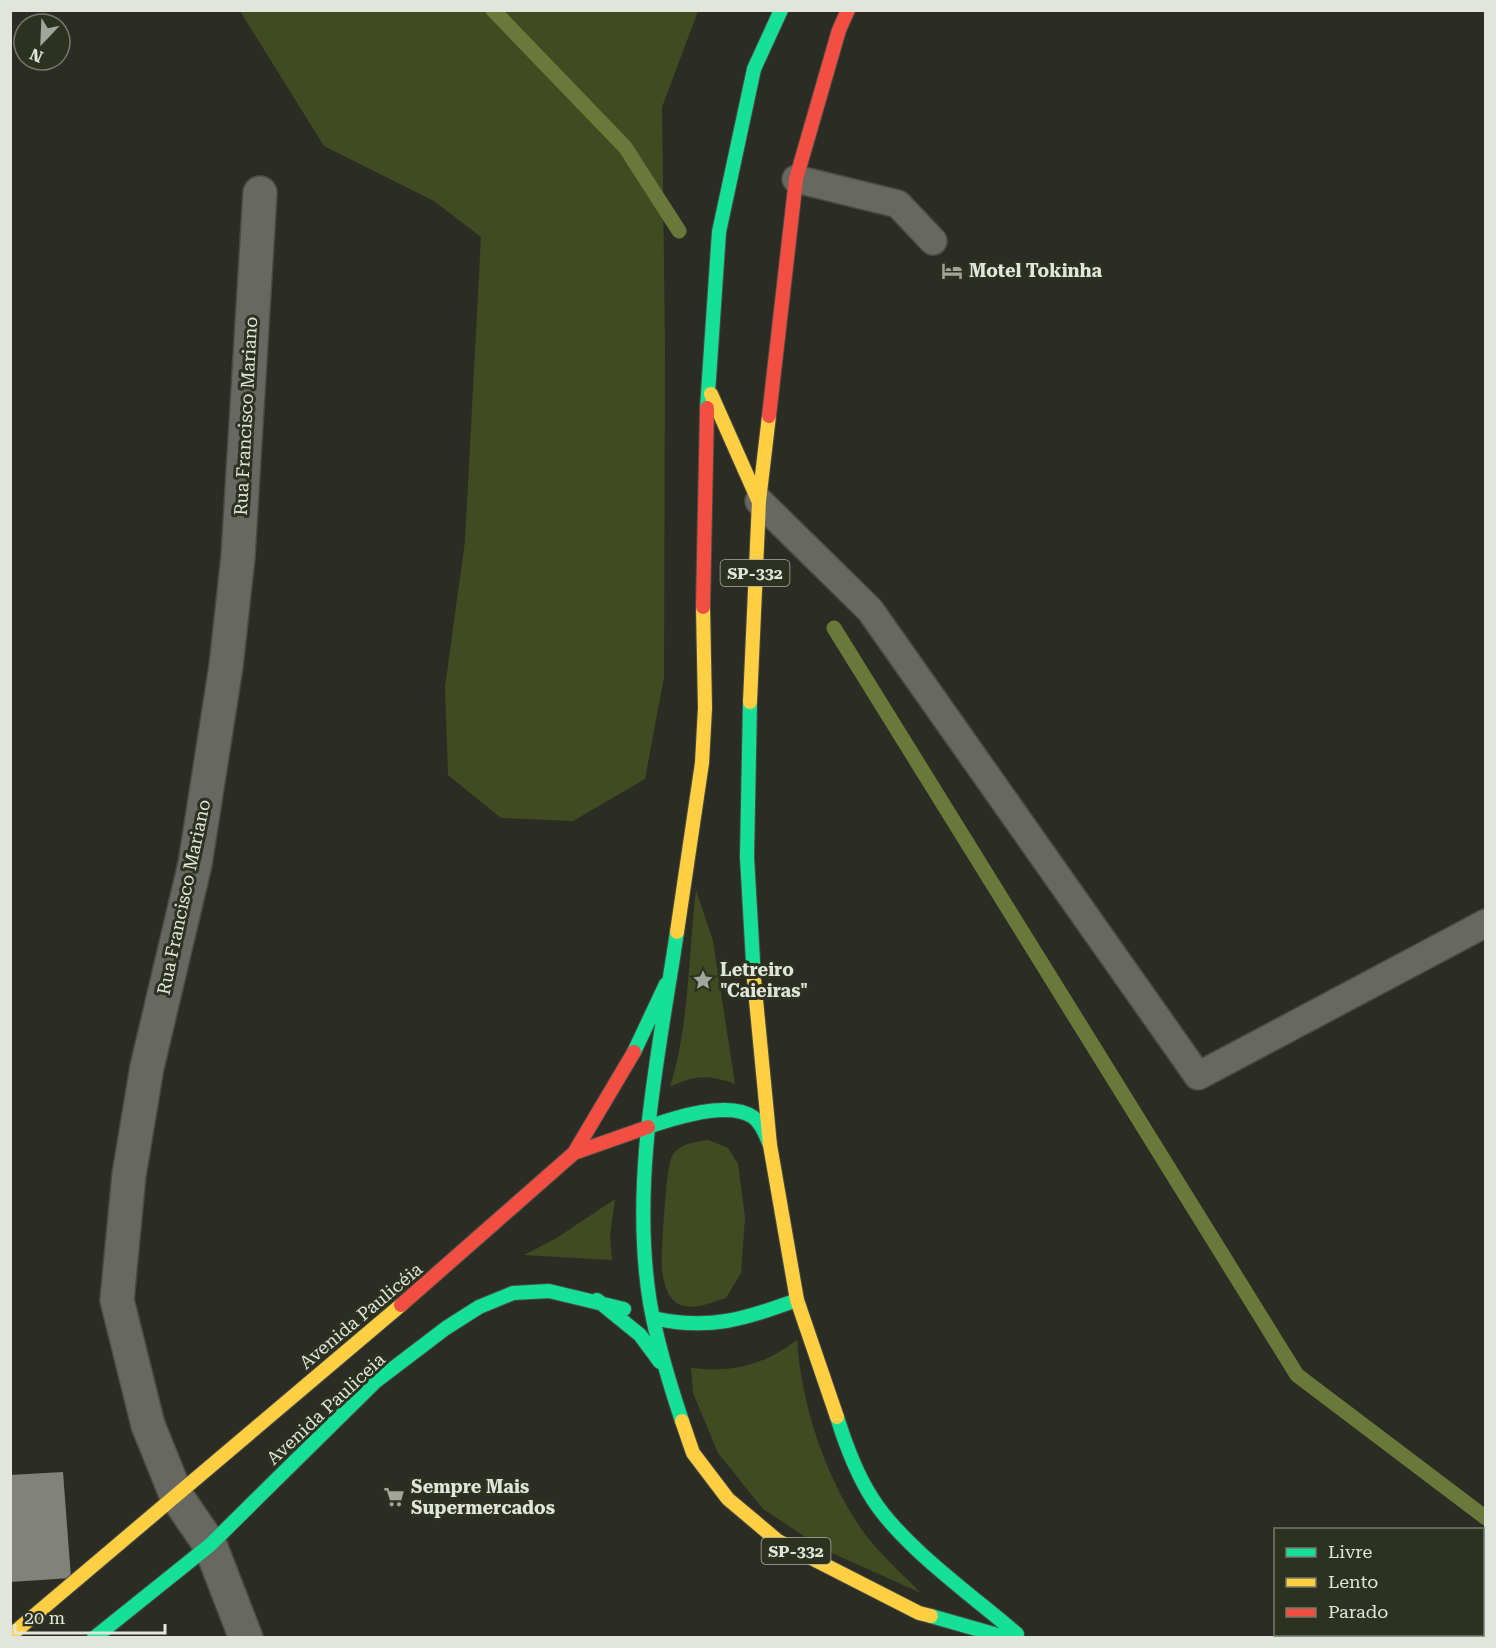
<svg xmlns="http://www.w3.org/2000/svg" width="1496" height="1648" font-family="'Roboto Serif',serif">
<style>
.green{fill:#414b22}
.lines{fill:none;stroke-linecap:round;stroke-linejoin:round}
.stream{stroke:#6a7939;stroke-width:15}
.building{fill:#81837b}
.lane-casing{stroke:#484b43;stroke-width:30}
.street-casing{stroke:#484b43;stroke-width:36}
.fast-casing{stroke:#484b43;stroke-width:16}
.slow-casing{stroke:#484b43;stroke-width:16}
.jam-casing{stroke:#484b43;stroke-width:16}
.lane{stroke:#666861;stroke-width:27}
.street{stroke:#666861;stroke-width:33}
.fast{stroke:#16e098;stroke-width:14}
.slow{stroke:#ffcf43;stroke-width:14}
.jam{stroke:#f24e42;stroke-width:14}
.labels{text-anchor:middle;stroke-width:6;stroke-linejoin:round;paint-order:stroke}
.shield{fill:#2c3120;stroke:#abafa3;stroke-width:1.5}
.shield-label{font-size:16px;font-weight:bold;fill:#e2e5db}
.poi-label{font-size:18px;font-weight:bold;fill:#e2e5db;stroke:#2c3120;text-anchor:start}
.street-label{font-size:18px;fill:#e2e5db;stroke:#2c3120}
</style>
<rect width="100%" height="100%" fill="#2b2d24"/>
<path class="green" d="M 240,11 L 698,11 L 662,107 L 665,350 L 664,677 L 645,779 L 573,821 L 501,818 L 448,775 L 445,687 L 465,541 L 481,237 L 434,201 L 324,146 Z
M 696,890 L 713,941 L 735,1084 C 709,1074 694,1075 670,1087 C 690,1023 688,956 696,890 Z
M 708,1140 L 728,1148 L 738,1164 L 745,1217 L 741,1273 L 726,1298 C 711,1302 692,1312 677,1303 C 666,1296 664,1282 662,1270 C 661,1257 666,1166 672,1156 C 680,1143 695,1142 708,1140 Z
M 615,1199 L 610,1235 L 612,1260 L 524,1255 L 555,1239 Z
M 797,1340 C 802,1407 825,1477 864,1533 C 880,1554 902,1574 921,1593 L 823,1549 L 763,1509 L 718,1453 L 693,1393 L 691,1368 C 733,1373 764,1365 797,1340 Z"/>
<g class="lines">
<path class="stream" d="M 493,10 L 625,147 L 679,231
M 834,628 L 1297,1375 L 1486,1518"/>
</g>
<path class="building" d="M 63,1472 L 71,1578 L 10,1582 L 10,1475 Z"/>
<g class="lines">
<g class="lane-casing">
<path id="lane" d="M 796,179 L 898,204 L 933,241
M 759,501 L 870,610 L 1198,1076 L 1486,923"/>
</g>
<g class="street-casing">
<path id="street" d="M 246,1638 L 210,1545 L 177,1497 L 148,1425 L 117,1300 L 129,1175 L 147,1067 L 195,864 L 226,666 L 238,557 L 260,193"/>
</g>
<g class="fast-casing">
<path id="fast" d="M 707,408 L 719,232 L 754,69 L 781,10
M 750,702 L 747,857 L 754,979
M 677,932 C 659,1053 630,1180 650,1303 C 657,1343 669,1382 682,1421
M 634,1052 L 666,984
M 648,1127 C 674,1118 728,1100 753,1117 C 762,1123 766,1136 770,1145
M 597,1300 L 640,1335 L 660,1362
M 653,1318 C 709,1331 744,1319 797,1300
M 837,1417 C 846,1446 856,1473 872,1498 C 902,1546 973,1596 1017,1634
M 931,1616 L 1008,1638
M 94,1638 L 210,1545 L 375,1382 L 446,1328 L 479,1307 L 513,1293 L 549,1291 L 624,1309"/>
</g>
<g class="slow-casing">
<path id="slow" d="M 711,394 L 758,500
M 750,702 L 759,501 L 769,416
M 677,932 L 702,763 L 705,708 L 703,607
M 754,979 L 770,1145 L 797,1300 L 837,1417
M 682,1421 L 693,1453 L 728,1499 L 778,1541 L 919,1613 L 931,1616
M 10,1636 L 401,1305"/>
</g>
<g class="jam-casing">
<path id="jam" d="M 769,416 L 796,179 L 839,30 L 848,10
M 703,607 L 707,408
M 574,1153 L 648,1127
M 401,1305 L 574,1153 L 634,1052"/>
</g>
<use href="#lane" class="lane"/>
<use href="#street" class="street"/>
<use href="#fast" class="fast"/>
<use href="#slow" class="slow"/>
<use href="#jam" class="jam"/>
</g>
<defs>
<g id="hotel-bare" transform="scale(1.62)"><path d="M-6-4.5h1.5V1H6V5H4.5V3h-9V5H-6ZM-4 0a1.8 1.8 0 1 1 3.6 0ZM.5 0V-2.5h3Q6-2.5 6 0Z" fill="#a2a59b" stroke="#2c3120" stroke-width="2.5" paint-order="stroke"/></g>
<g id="sight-bare" transform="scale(1.62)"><path d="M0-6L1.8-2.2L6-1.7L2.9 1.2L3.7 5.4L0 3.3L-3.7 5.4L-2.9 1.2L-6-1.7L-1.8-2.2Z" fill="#a2a59b" stroke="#2c3120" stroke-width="2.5" paint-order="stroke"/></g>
<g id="supermarket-bare" transform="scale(1.62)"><path d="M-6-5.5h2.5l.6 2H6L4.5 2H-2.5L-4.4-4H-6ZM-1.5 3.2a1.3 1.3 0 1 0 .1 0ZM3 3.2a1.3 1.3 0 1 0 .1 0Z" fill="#a2a59b" stroke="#2c3120" stroke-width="2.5" paint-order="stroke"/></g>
</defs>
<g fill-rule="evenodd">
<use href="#hotel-bare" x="952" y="271"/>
<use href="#sight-bare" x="703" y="980"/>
<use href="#supermarket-bare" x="394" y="1497"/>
</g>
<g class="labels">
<g class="shield">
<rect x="720.5" y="560" width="69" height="26" rx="4.5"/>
<rect x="761.5" y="1538" width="69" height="26" rx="4.5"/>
</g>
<g class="shield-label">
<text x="755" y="579">SP-332</text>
<text x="796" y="1557">SP-332</text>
</g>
<g class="poi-label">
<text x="969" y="277">Motel Tokinha</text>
<text x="720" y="976">Letreiro<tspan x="720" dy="21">"Caieiras"</tspan></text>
<text x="411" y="1493">Sempre Mais<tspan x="411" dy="21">Supermercados</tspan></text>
</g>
<g class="street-label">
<text transform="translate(246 416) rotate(-87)" y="6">Rua Francisco Mariano</text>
<text transform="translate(184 897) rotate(-78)" y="6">Rua Francisco Mariano</text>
<text transform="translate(361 1316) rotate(-40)" y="6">Avenida Paulicéia</text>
<text transform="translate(326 1409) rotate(-43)" y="6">Avenida Pauliceia</text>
</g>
</g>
<rect width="1496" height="1648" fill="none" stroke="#e2e5db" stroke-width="24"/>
<rect x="1274" y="1528" width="210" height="108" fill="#2c3120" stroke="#75796b" stroke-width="1.5"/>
<rect x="1286" y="1548" width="30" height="9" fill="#16e098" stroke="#75796b" stroke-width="1.5"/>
<text x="1328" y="1558" font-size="18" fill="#e2e5db">Livre</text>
<rect x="1286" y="1578" width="30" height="9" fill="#ffcf43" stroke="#75796b" stroke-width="1.5"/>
<text x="1328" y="1588" font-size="18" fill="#e2e5db">Lento</text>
<rect x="1286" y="1608" width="30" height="9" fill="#f24e42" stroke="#75796b" stroke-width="1.5"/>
<text x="1328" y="1618" font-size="18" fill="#e2e5db">Parado</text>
<g transform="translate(42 42) rotate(203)"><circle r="28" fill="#2c3120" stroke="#75796b" stroke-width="1.5"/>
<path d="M0-4.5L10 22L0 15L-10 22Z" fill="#a2a59b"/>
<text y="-9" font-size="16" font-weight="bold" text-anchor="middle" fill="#e2e5db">N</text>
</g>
<path d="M15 1624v9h150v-9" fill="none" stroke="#e2e5db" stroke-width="3"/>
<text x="24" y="1624" font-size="18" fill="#e2e5db" stroke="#2c3120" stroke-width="4.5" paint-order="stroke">20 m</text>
</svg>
